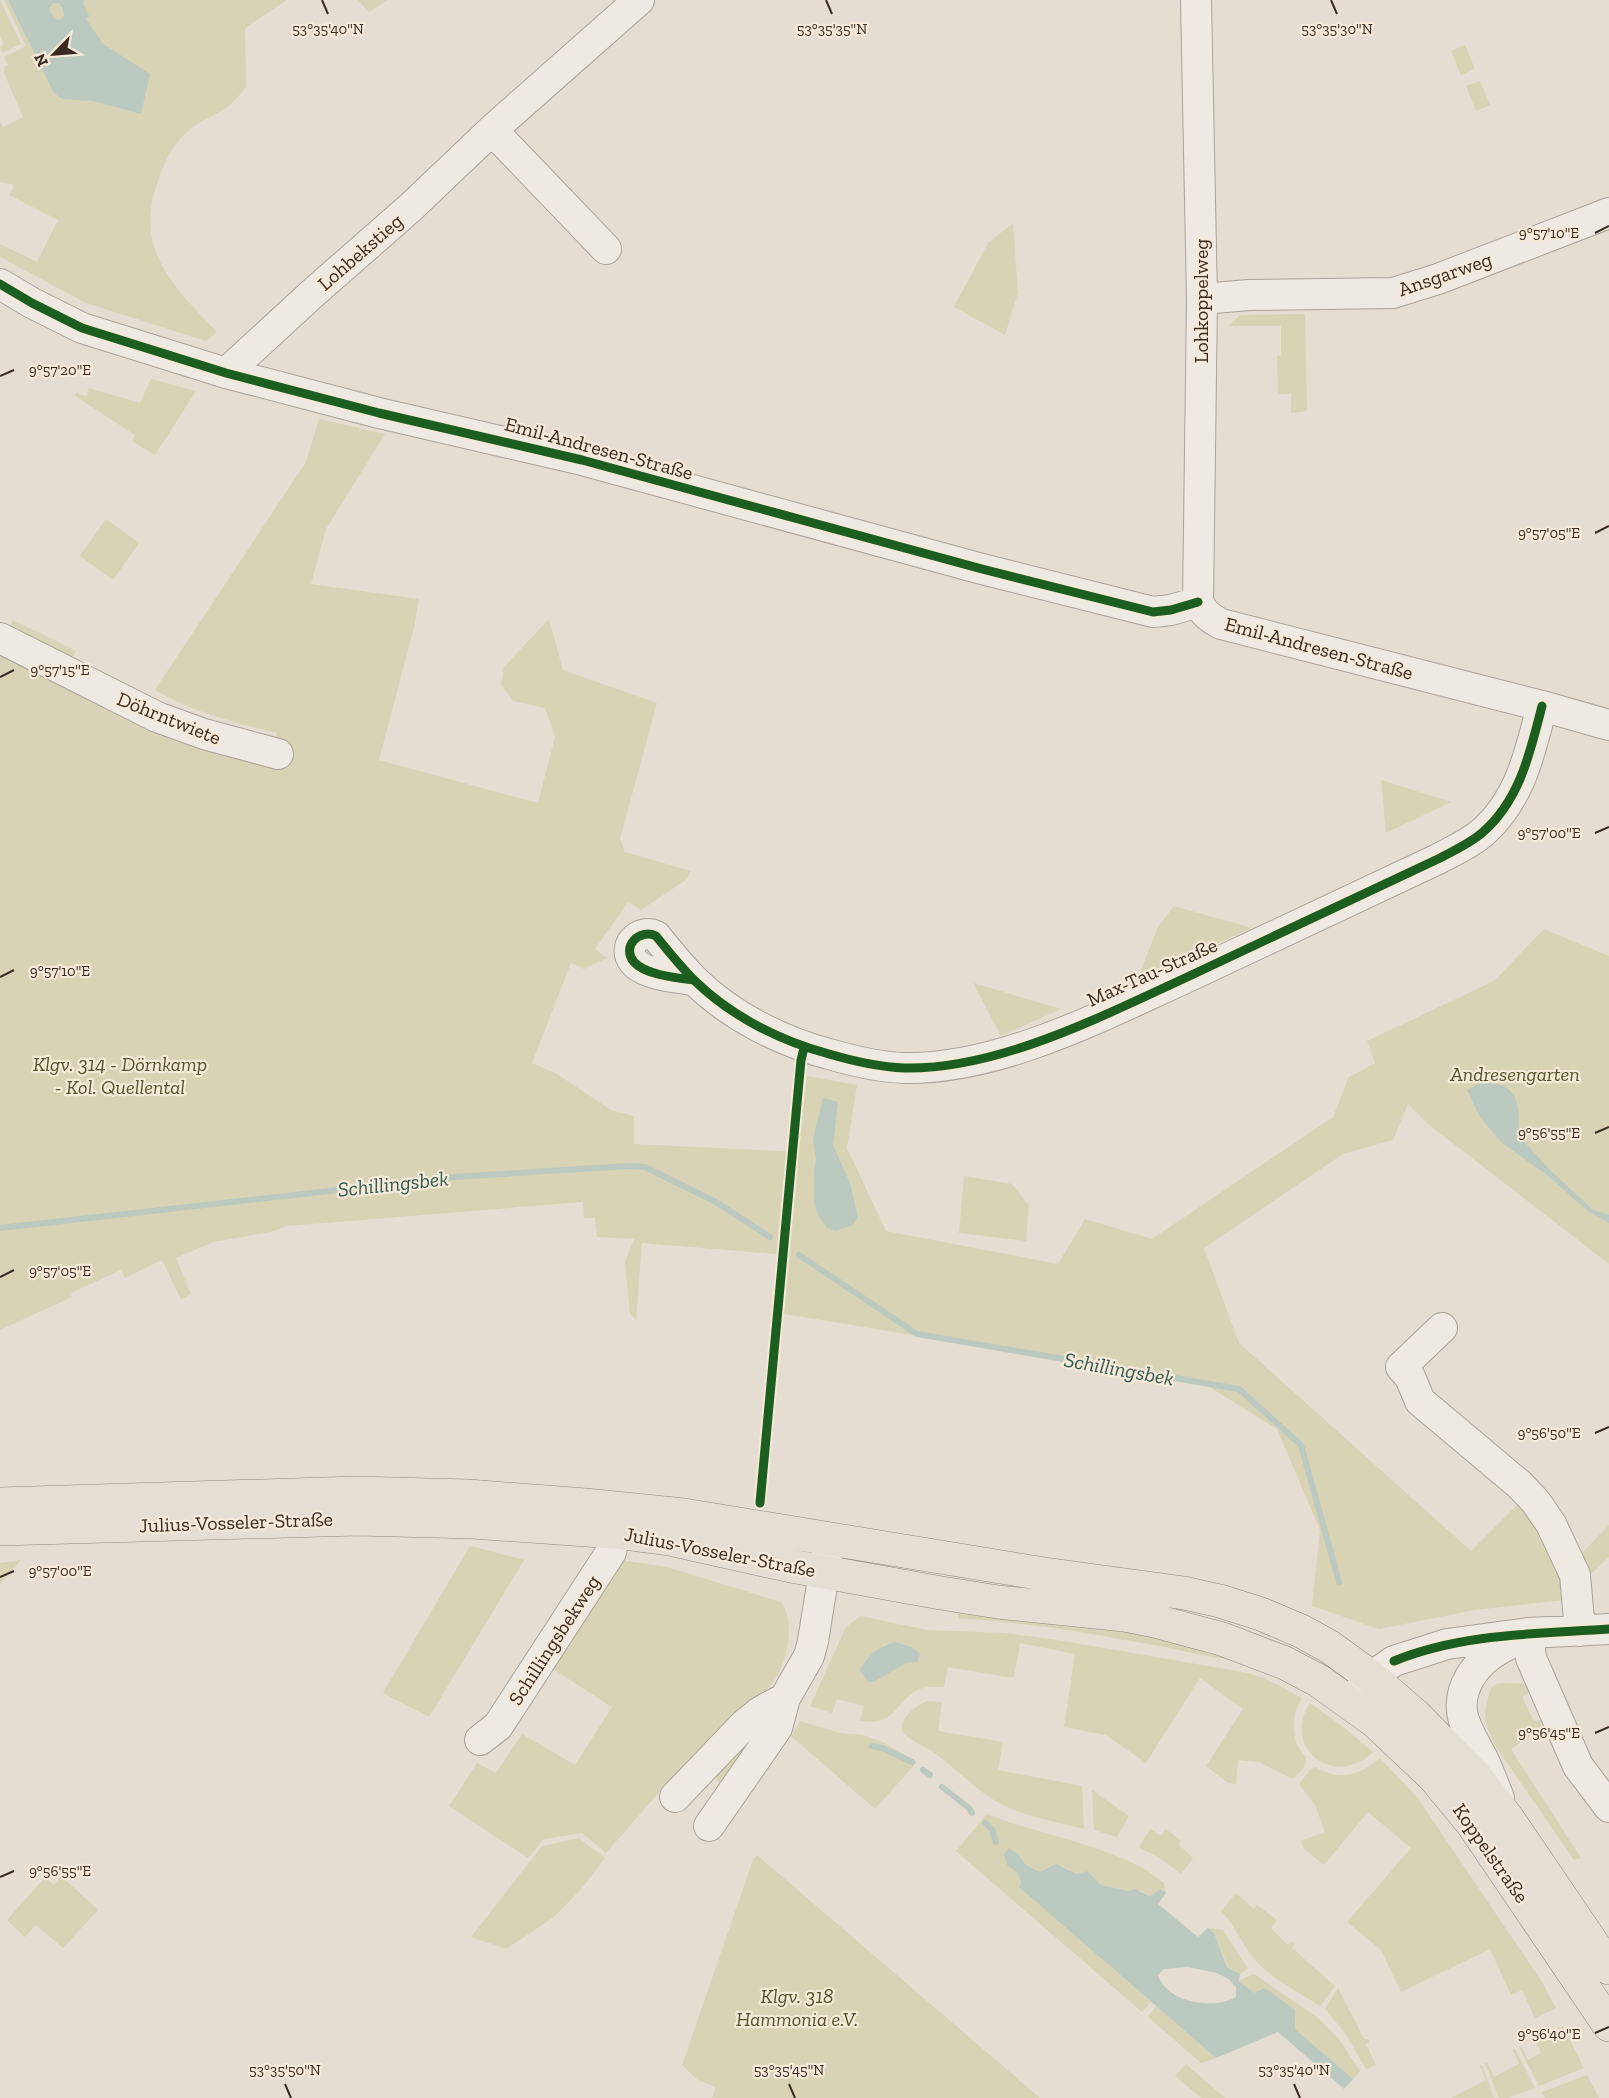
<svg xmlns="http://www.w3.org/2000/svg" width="1609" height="2098" font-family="'Zilla Slab',serif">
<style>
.green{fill:#d7d3b4;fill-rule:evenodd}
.water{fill:#bbc9c0;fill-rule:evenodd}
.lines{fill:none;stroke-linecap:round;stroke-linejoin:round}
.stream{stroke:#bbc9c0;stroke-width:6}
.minor-casing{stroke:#aba299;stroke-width:32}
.major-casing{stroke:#908880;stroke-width:34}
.minor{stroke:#eee9e2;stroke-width:30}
.major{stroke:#e5ded4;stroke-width:33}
.cycleway-casing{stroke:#f5e9d8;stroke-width:13}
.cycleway{stroke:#1b5e20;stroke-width:9}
.ticks{fill:none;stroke:#3a2a21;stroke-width:2}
.labels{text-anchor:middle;stroke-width:4.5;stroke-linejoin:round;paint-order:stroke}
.street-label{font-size:20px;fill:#3a2a21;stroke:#f5e9d8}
.park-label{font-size:20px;font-style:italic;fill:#4f5528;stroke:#f5e9d8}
.water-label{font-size:21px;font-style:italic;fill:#315952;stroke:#f5e9d8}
.ticks-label{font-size:15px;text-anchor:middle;fill:#3a2a21;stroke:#f5e9d8;stroke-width:4.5;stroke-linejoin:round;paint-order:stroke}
</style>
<rect width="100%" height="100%" fill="#e5ddd1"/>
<path class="green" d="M 0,0 L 21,44 L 2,53 L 0,47 L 4,44 L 0,35 Z
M 4,0 L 287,0 L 245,28 L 246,87 C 240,94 235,102 227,107 C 214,117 196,122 185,134 C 171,147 164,164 158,181 C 133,249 174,287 217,332 L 206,341 L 86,303 L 0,257 L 0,244 L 37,262 L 58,220 L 9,195 L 14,185 L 0,182 L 0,122 L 3,127 L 23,117 L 4,73 L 4,67 L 8,65 L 4,57 L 26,46 Z
M 358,0 L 388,0 L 369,12 Z
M 1465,45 L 1475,69 L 1461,75 L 1451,51 Z
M 1480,81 L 1490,105 L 1476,111 L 1466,86 Z
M 1013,223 L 1018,293 L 1005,335 L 954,307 L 988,243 Z
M 1305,314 L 1307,411 L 1291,413 L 1291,394 L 1278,394 L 1277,356 L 1281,355 L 1281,326 L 1229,326 L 1240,315 Z
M 151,379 L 196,391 L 155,455 L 132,441 L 135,435 L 75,396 L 76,393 L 87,396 L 89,388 L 140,403 Z
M 319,419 L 385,434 L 326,529 L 311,584 L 419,599 L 414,627 L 379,760 L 538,803 L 555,737 L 545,708 L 513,701 L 501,685 L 504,667 L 549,619 L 563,670 L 657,703 L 620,839 L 625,852 L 691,871 L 687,879 L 641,910 L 628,902 L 595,949 L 607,958 L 584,969 L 571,963 L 532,1063 L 557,1074 L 611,1110 L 634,1116 L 634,1144 L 798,1152 L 807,1076 L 857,1085 L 847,1148 L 886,1231 L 1058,1264 L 1085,1219 L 1152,1239 L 1333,1117 L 1349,1077 L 1375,1063 L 1367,1041 L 1494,981 L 1544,929 L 1609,956 L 1609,1264 L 1428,1124 L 1408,1104 L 1393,1140 L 1343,1154 L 1204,1248 L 1239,1343 L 1471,1551 L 1524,1498 L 1554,1549 L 1565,1600 L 1475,1610 L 1379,1629 L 1312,1606 L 1320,1530 L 1277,1429 L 1203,1383 L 779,1313 L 785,1261 L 775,1254 L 642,1243 L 636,1320 L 630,1314 L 625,1261 L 634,1239 L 597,1237 L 595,1218 L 584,1218 L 583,1202 L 287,1226 L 270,1232 L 213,1242 L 176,1258 L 191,1294 L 181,1299 L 162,1260 L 125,1278 L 121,1270 L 71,1293 L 72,1297 L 0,1330 L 0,653 L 270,765 L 277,733 C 236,723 192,712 155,690 L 306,462 Z
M 106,519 L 139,543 L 113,580 L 80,556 Z
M 13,620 L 76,651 L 70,662 L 8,631 Z
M 1381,780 L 1451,802 L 1386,833 Z
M 1174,906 L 1252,928 L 1137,980 L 1158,927 Z
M 973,983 L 1061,1009 L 1001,1036 Z
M 964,1176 L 1012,1184 L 1029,1205 L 1026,1241 L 959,1233 Z
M 1609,1525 L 1609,1557 L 1590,1575 L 1582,1553 Z
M 470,1546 L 524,1560 L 429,1717 L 383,1693 Z
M 21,1560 L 0,1584 L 0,1563 Z
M 620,1560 L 667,1567 L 781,1602 C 795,1619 788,1658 777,1676 C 760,1704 728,1722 704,1745 C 669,1779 638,1817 606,1853 L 582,1833 L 544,1839 L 528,1858 L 449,1806 L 477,1763 L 496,1773 L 522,1734 L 575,1765 L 612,1707 L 553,1669 Z
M 958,1609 L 1099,1623 L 1245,1659 C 1215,1661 1188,1651 1159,1646 C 1093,1634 1025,1621 958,1619 Z
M 861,1616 L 927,1630 L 1004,1633 L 1058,1640 L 1248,1673 L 1268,1680 L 1302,1698 C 1293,1714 1290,1731 1299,1748 C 1301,1751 1306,1756 1306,1760 C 1307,1766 1297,1775 1293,1779 L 1259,1762 L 1238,1760 L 1236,1784 L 1228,1783 L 1206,1766 L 1243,1709 L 1200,1678 L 1146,1763 L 1106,1735 L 1064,1727 L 1075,1654 L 1020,1643 L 1014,1678 L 948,1667 L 944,1687 C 937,1687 927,1686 920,1689 C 892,1702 899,1726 860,1721 L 864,1706 L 837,1699 L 832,1713 L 810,1706 L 846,1627 ZM 897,1642 L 912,1647 L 920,1654 L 918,1662 L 906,1663 L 874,1682 L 867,1682 L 883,1645 Z
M 1508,1683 L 1525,1684 L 1529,1693 L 1522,1697 L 1534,1721 L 1541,1720 L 1544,1727 L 1511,1749 L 1581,1858 L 1574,1860 L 1496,1747 C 1483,1720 1482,1717 1491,1688 L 1496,1684 Z
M 927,1701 L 942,1702 L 938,1731 L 1003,1742 L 998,1770 L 1082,1786 L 1084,1829 C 1057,1822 1030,1818 1005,1806 C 978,1793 956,1768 932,1751 C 925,1747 904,1737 902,1731 C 899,1718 917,1705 927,1701 Z
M 1310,1703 L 1342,1726 L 1373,1752 C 1334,1790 1281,1747 1310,1703 Z
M 766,1717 L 729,1780 L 719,1783 L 715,1775 Z
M 800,1721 L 840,1733 L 863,1735 L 885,1743 L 917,1762 L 875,1809 L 791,1736 Z
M 1380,1758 L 1417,1797 L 1542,1982 L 1556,2008 L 1535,2018 L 1522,1990 L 1511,1995 L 1490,1949 L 1401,1992 L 1381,1950 L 1347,1922 L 1411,1848 L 1368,1812 L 1324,1865 L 1303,1848 L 1301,1841 L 1325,1832 L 1315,1805 L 1299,1784 L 1311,1769 L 1316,1767 C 1338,1782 1361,1775 1380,1758 Z
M 1092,1790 L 1129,1816 L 1117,1837 L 1094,1830 Z
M 987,1814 C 1037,1834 1093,1842 1141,1867 C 1149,1871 1157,1878 1164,1883 L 1166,1893 L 1161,1889 L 1150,1896 L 1142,1891 L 1128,1891 L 1100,1885 L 1087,1871 L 1077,1874 L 1062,1866 L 1040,1872 L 1026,1865 L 1018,1854 L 1007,1865 L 1018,1872 L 1021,1883 L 1020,1887 L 1151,2002 L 1142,2012 L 956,1851 Z
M 1150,1829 L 1161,1836 L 1166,1829 L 1181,1841 L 1178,1844 L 1193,1858 L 1181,1874 L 1158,1857 L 1139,1847 Z
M 579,1838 L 605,1858 L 582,1888 L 554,1917 L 506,1949 L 471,1937 L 542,1846 Z
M 757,1855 L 1040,2098 L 712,2098 L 716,2087 L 698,2080 L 682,2065 L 753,1860 Z
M 61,1876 L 98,1910 L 63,1948 L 36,1925 L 25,1937 L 7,1920 L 45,1877 L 54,1885 Z
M 1236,1893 L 1254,1909 L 1257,1905 L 1277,1920 L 1271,1928 L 1288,1945 L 1292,1941 L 1295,1944 L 1292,1948 L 1335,1986 L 1320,2006 C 1300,1993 1276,1981 1259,1964 C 1243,1948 1236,1926 1221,1911 Z
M 1208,1928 L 1223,1930 L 1248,1969 L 1240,1974 L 1228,1967 L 1214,1933 Z
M 1254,1974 L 1317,2017 L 1339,2039 L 1360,2071 L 1353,2079 L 1239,1981 Z
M 1338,1988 L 1364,2039 L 1368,2039 L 1370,2042 L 1366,2044 L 1376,2065 L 1366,2069 L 1345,2033 L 1325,2009 Z
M 1156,2006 L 1216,2058 L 1201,2063 L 1148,2017 Z
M 1563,2026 L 1584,2068 L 1539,2086 L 1519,2047 L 1521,2046 L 1528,2060 L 1541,2053 L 1535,2040 Z
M 1515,2049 L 1535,2088 L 1508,2098 L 1499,2098 L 1485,2063 L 1487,2062 L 1494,2077 L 1519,2064 L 1513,2050 Z
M 1186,2064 L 1225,2098 L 1201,2098 L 1175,2076 Z
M 1482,2065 L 1494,2098 L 1451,2098 L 1486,2080 L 1480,2066 Z
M 1587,2075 L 1599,2098 L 1545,2098 L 1542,2092 Z"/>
<path class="water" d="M 8,0 L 85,0 L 83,3 L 89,16 L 86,19 L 103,44 L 150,74 L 141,114 L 93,101 L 63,99 L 58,96 L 53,91 ZM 53,3 L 59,3 L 63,9 L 64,16 L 60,20 L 55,19 L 50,11 L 50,7 Z
M 1482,1082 C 1488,1083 1495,1083 1501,1085 C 1521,1092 1520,1118 1518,1135 L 1549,1169 L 1593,1210 L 1609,1215 L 1609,1223 L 1589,1212 L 1547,1175 L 1502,1143 L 1480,1117 L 1467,1090 Z
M 823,1098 L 838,1102 L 833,1145 L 850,1183 L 858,1217 L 853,1225 L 836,1231 L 827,1228 L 819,1217 L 814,1202 L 814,1171 L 816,1159 L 813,1139 Z
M 896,1642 L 912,1647 L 920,1654 L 918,1662 L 906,1663 L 874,1682 L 868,1682 L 860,1670 C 869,1654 879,1646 896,1642 Z
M 1009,1848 L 1018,1854 L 1026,1865 L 1040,1872 L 1056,1864 L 1077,1874 L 1087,1871 L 1101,1885 L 1128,1891 L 1135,1889 L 1150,1896 L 1161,1889 L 1166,1893 L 1158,1904 L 1198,1937 L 1208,1928 L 1214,1933 L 1227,1967 L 1240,1974 L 1239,1981 L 1254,1993 L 1265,1988 L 1295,2010 L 1295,2029 L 1353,2079 L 1344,2089 L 1278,2032 L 1216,2058 L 1019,1887 L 1021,1883 L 1018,1873 L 1007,1865 L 1004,1854 ZM 1188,1967 L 1217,1973 L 1230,1980 L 1236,1988 L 1236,1997 C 1213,2010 1167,2003 1158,1975 L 1164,1969 Z"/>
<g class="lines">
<path class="stream" d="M 0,1228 L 454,1177 L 628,1166 L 645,1167 L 716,1202 L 770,1237
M 799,1255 L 917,1334 L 1239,1389 L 1301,1445 L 1339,1582
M 872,1746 L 882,1748 L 912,1762
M 923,1770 L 930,1775
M 942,1787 L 969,1808 L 972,1813
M 985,1823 L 992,1829 L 996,1842"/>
<g class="minor-casing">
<path id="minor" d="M 1196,0 L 1202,299 L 1198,602 C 1203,613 1210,618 1221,624 L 1542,706 L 1609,725
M 492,130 L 606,249
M 0,284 L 32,303 L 82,328 L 226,373 L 379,413 L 582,460 L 982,569 L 1153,612 L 1171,610 L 1198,602
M 1202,299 L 1249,295 L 1393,293 L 1438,279 L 1609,213
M 226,373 L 313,293 L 410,208 L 492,130 L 639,0
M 0,638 L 157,717 L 204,734 L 278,754
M 694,980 C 678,978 645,975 634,962 C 621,947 639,928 656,936 C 668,951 681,967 695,981 C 731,1016 780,1041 829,1054 C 853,1061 878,1067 904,1068 C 997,1070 1100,1017 1183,979 C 1268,939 1353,899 1438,859 C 1453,851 1469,844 1482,833 C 1520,800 1530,753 1542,706
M 1442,1328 L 1401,1367 L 1410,1377 L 1420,1401 L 1520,1485 L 1536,1502 L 1551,1524 L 1575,1575 L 1580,1631
M 1528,1633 L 1531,1658 L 1578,1766 L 1609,1807
M 1356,1695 L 1371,1677 L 1394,1661 L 1447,1644 L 1528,1633 L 1609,1629
M 480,1740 L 498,1726 L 611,1552 L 615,1532
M 675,1797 L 744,1725 L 760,1712 L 785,1698
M 1499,1798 C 1494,1785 1489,1772 1483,1759 C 1468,1730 1451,1710 1470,1677 C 1475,1669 1481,1662 1488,1657 C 1498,1649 1510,1644 1520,1638
M 709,1826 L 777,1728 L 785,1698 L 809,1656 L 813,1641 L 828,1548"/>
</g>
<g class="major-casing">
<path id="major" d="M 0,1504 L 356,1493 L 468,1496 L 585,1505 L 684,1515 L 1044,1574 L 1184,1593 L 1220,1601 L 1261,1614 L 1301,1631 L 1330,1647 L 1371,1677 L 1416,1716 L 1475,1776 L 1508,1819 L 1609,1968
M 0,1529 L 357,1519 L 473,1522 L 615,1532 L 669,1539 L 791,1566 L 941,1593 L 998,1602 L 1125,1615 L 1155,1621 L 1222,1639 L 1285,1663 L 1319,1681 L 1376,1722 L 1434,1777 L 1472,1823 L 1609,2025"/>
</g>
<use href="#minor" class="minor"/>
<use href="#major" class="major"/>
<g class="cycleway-casing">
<path id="cycleway" d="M 0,284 L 32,303 L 82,328 L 226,373 L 379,413 L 582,460 L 982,569 L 1153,612 L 1171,610 L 1198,602
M 694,980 C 678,978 645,975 634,962 C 621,947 639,928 656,936 C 668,951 681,967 695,981 C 731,1016 780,1041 829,1054 C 853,1061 878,1067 904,1068 C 997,1070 1100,1017 1183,979 C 1268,939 1353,899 1438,859 C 1453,851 1469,844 1482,833 C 1520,800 1530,753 1542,706
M 760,1503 L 801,1060 L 804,1048
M 1394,1661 C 1462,1633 1537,1634 1609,1629"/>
</g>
<use href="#cycleway" class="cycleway"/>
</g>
<path class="ticks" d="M 322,0 L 328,14M 826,0 L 832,14M 1331,0 L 1337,14M 1595,233 L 1609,226M 0,376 L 14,370M 1595,533 L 1609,526M 0,677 L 14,670M 1595,833 L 1609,827M 0,977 L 14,970M 1595,1133 L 1609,1127M 0,1277 L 14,1270M 1595,1433 L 1609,1427M 0,1577 L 14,1571M 1595,1733 L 1609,1727M 0,1877 L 14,1871M 1595,2033 L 1609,2027M 285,2084 L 291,2098M 789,2084 L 795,2098M 1294,2084 L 1300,2098"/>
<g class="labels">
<g class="street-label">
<text transform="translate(360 252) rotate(-41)" y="7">Lohbekstieg</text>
<text transform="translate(1445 274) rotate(-19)" y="7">Ansgarweg</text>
<text transform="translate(1201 301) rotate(-90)" y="7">Lohkoppelweg</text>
<text transform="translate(599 448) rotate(15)" y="7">Emil-Andresen-Straße</text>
<text transform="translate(1319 648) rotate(15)" y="7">Emil-Andresen-Straße</text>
<text transform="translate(169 718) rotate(22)" y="7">Döhrntwiete</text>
<text transform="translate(1152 972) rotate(-24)" y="7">Max-Tau-Straße</text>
<text transform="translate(236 1522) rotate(-2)" y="7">Julius-Vosseler-Straße</text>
<text transform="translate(720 1552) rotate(11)" y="7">Julius-Vosseler-Straße</text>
<text transform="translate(554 1640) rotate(-57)" y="7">Schillingsbekweg</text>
<text transform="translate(1491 1853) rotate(55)" y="7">Koppelstraße</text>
</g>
<g class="park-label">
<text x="120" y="1071">Klgv. 314 - Dörnkamp<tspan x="120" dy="23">- Kol. Quellental</tspan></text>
<text x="1515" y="1081">Andresengarten</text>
<text x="797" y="2003">Klgv. 318<tspan x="797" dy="23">Hammonia e.V.</tspan></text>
</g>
<g class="water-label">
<text transform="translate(393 1184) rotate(-6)" y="7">Schillingsbek</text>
<text transform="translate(1119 1369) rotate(10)" y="7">Schillingsbek</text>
</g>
</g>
<g class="ticks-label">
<text x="328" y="34">53°35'40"N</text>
<text x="832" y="34">53°35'35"N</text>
<text x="1337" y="34">53°35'30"N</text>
<text x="1549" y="238">9°57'10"E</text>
<text x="60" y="375">9°57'20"E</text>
<text x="1549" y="538">9°57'05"E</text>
<text x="60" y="675">9°57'15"E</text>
<text x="1549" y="838">9°57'00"E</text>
<text x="60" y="976">9°57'10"E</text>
<text x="1549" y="1138">9°56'55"E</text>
<text x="60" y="1276">9°57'05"E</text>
<text x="1549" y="1438">9°56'50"E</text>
<text x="60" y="1576">9°57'00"E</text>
<text x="1549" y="1738">9°56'45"E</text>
<text x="60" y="1876">9°56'55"E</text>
<text x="1549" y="2039">9°56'40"E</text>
<text x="285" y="2075">53°35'50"N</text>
<text x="789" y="2075">53°35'45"N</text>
<text x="1294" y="2075">53°35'40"N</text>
</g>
<g transform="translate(54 54) rotate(245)" stroke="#f5e9d8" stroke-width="4.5" paint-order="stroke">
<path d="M0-4.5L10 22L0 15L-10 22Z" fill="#3a2a21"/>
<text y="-9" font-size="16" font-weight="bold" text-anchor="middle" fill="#3a2a21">N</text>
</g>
</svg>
